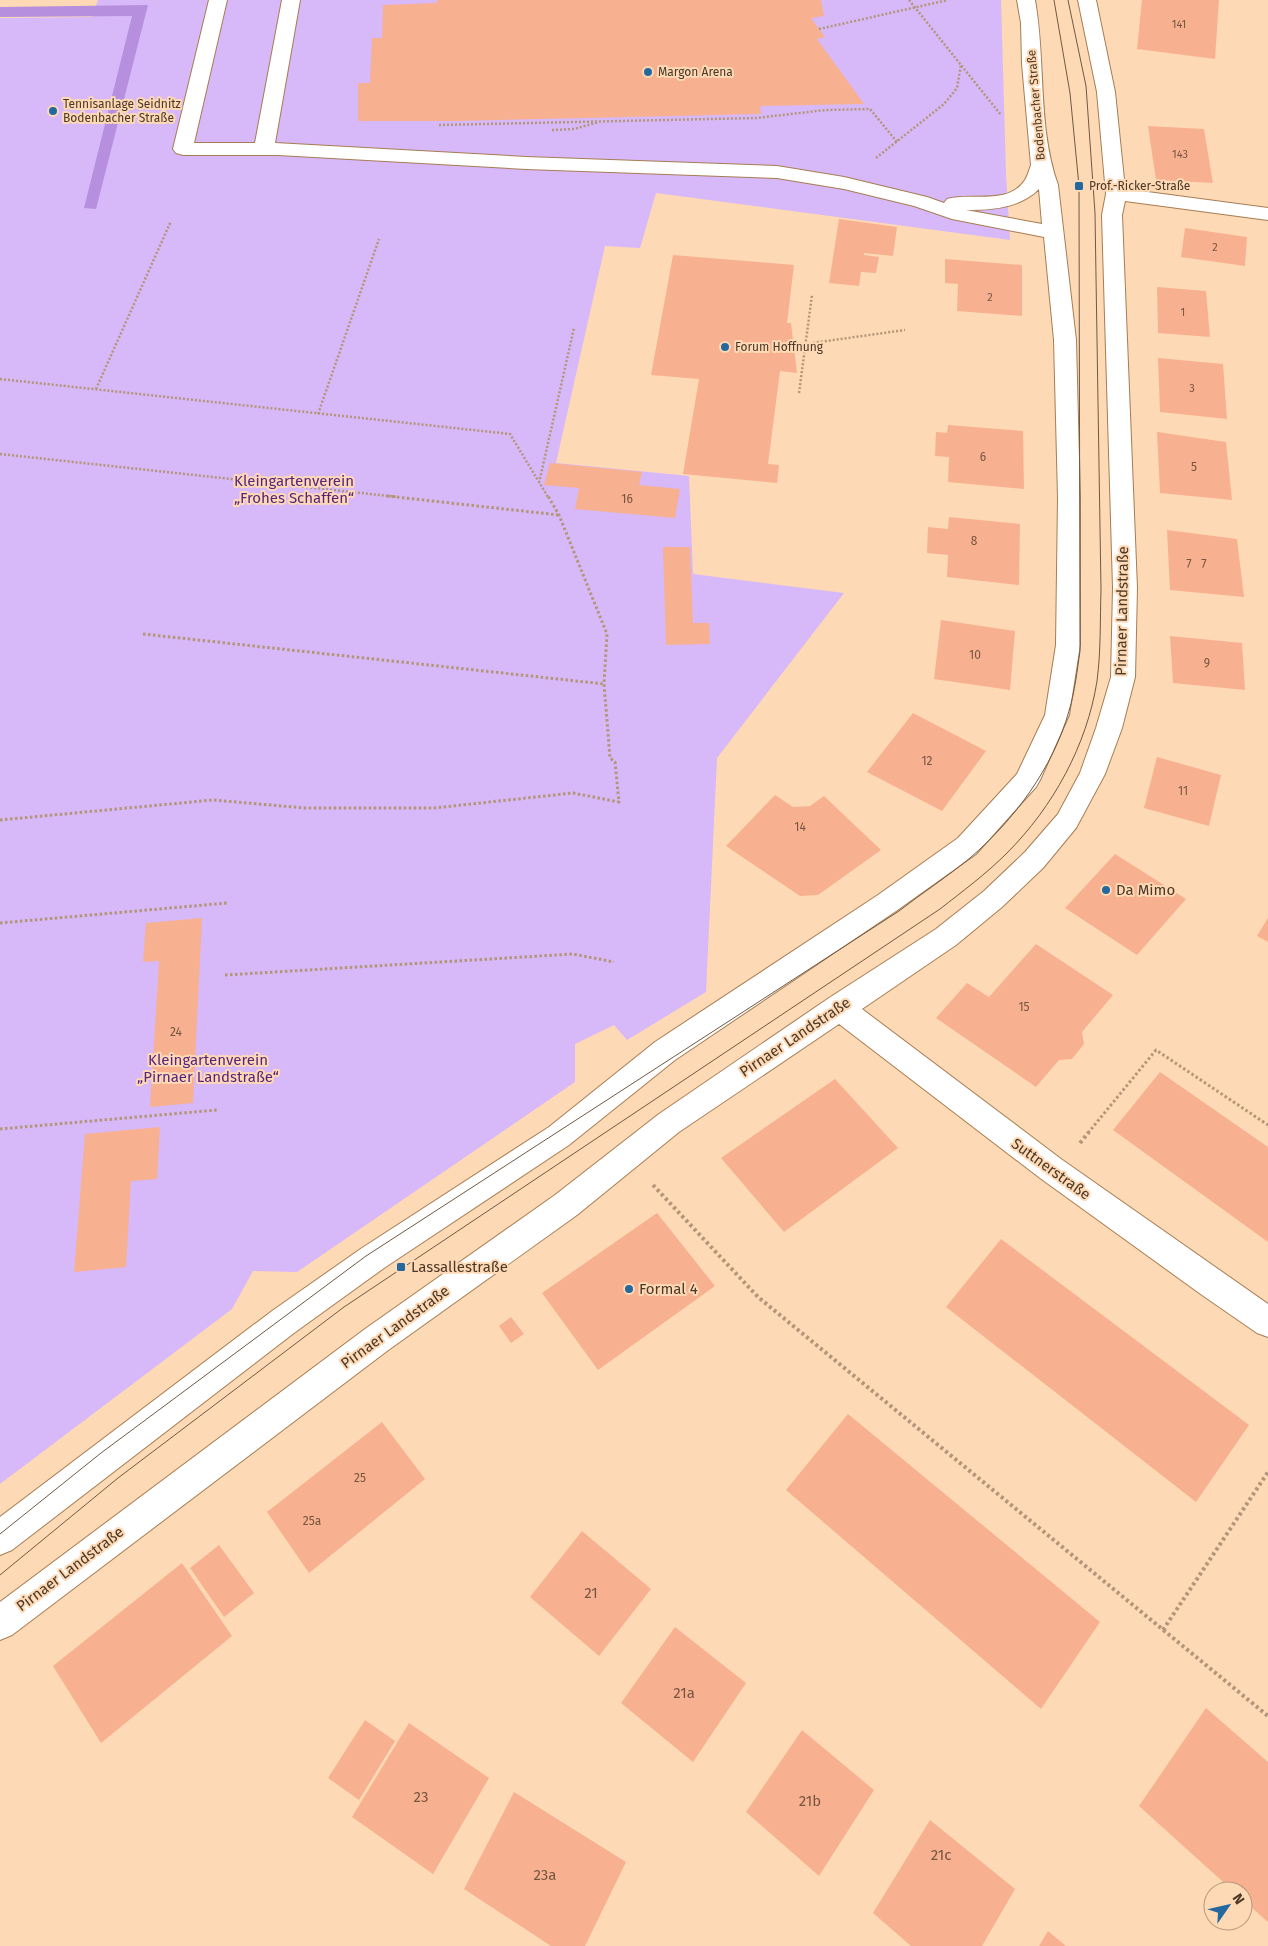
<svg xmlns="http://www.w3.org/2000/svg" width="1268" height="1946" font-family="'Fira Sans',sans-serif">
<style>
.green{fill:#d7b8f8}
.forest{fill:#b690de}
.building{fill:#f8b190}
.lines{fill:none;stroke-linecap:round;stroke-linejoin:round}
.minor-casing{stroke:#a77d52;stroke-width:2}
.path-far2{stroke:#b39679;stroke-width:2.5;stroke-dasharray:2 2;stroke-linecap:butt}
.path-far1{stroke:#b39679;stroke-width:3;stroke-dasharray:2.5 2.5;stroke-linecap:butt}
.path{stroke:#b39679;stroke-width:4;stroke-dasharray:3 3;stroke-linecap:butt}
.minor{fill:#fff;fill-rule:evenodd}
.tram{stroke:#705943;stroke-width:1}
.poi-dot{fill:#25689d;stroke:#fed9b5;stroke-width:2}
.labels{text-anchor:middle;stroke-width:4;stroke-linejoin:round;paint-order:stroke}
.far-number-label{font-size:11px;fill:#765640}
.far-poi-label{font-size:12px;fill:#4b3826;stroke:#fed9b5;text-anchor:start}
.far-street-label{font-size:12px;fill:#4b3826;stroke:#fed9b5}
.number-label{font-size:12px;fill:#765640}
.park-label{font-size:15px;fill:#57237f;stroke:#fed9b5}
.street-label{font-size:15px;fill:#4b3826;stroke:#fed9b5}
.poi-label{font-size:15px;fill:#4b3826;stroke:#fed9b5;text-anchor:start}
.near-number-label{font-size:15px;fill:#765640}
</style>
<rect width="100%" height="100%" fill="#fed9b5"/>
<path class="green" d="M 98,0 L 1001,0 L 1006,174 L 1010,240 L 656,193 L 640,248 L 605,246 L 556,463 L 689,476 L 693,574 L 844,593 L 717,758 L 706,992 L 627,1040 L 614,1025 L 575,1044 L 575,1082 L 297,1272 L 253,1271 L 232,1309 L 0,1484 L 0,18 L 92,17 Z"/>
<path class="forest" d="M 148,5 L 96,209 L 84,208 L 132,16 L 0,17 L 0,7 Z"/>
<path class="building" d="M 437,0 L 821,0 L 824,16 L 811,18 L 825,37 L 817,39 L 864,104 L 760,106 L 761,114 L 455,121 L 358,121 L 358,83 L 370,83 L 372,38 L 382,38 L 383,5 L 437,3 Z
M 1142,0 L 1219,0 L 1215,59 L 1137,49 Z
M 1148,126 L 1204,129 L 1213,183 L 1156,180 Z
M 839,219 L 897,227 L 893,256 L 864,253 L 864,255 L 879,257 L 876,273 L 861,272 L 859,286 L 829,283 Z
M 1185,228 L 1247,237 L 1245,266 L 1181,257 Z
M 673,255 L 794,265 L 787,323 L 791,323 L 797,373 L 780,371 L 768,464 L 779,465 L 777,483 L 683,474 L 699,379 L 651,375 Z
M 945,259 L 1022,265 L 1022,316 L 957,311 L 958,284 L 945,283 Z
M 1157,287 L 1206,291 L 1210,337 L 1158,333 Z
M 1158,358 L 1223,364 L 1227,419 L 1160,412 Z
M 948,425 L 1023,431 L 1024,489 L 948,482 L 949,457 L 935,456 L 936,432 L 947,433 Z
M 1157,432 L 1226,442 L 1232,500 L 1160,493 Z
M 550,463 L 642,472 L 639,485 L 680,489 L 675,518 L 575,509 L 579,488 L 544,485 Z
M 949,517 L 1020,524 L 1019,585 L 947,577 L 948,555 L 927,553 L 928,527 L 948,529 Z
M 1167,530 L 1237,539 L 1244,597 L 1170,590 Z
M 663,547 L 690,547 L 693,623 L 709,623 L 710,644 L 666,645 Z
M 941,620 L 1015,631 L 1010,690 L 934,679 Z
M 1170,636 L 1242,643 L 1245,690 L 1173,683 Z
M 913,713 L 986,751 L 942,811 L 867,772 Z
M 1157,757 L 1221,775 L 1209,826 L 1144,808 Z
M 775,795 L 793,807 L 810,806 L 824,796 L 881,850 L 818,895 L 800,896 L 726,846 Z
M 1115,854 L 1186,899 L 1137,955 L 1065,908 Z
M 202,918 L 193,1103 L 150,1107 L 159,961 L 143,962 L 146,923 Z
M 1268,918 L 1268,942 L 1257,936 Z
M 1036,944 L 1113,995 L 1082,1032 L 1084,1044 L 1072,1059 L 1059,1060 L 1036,1087 L 936,1018 L 967,983 L 989,997 Z
M 1160,1072 L 1268,1147 L 1268,1242 L 1113,1130 Z
M 835,1079 L 898,1148 L 784,1232 L 721,1158 Z
M 160,1127 L 157,1179 L 131,1181 L 126,1267 L 74,1272 L 85,1134 Z
M 657,1213 L 715,1286 L 598,1370 L 542,1293 Z
M 1001,1239 L 1249,1425 L 1196,1502 L 946,1307 Z
M 511,1317 L 524,1334 L 511,1343 L 499,1326 Z
M 848,1414 L 1100,1622 L 1041,1709 L 786,1490 Z
M 382,1422 L 425,1479 L 309,1573 L 267,1512 Z
M 582,1531 L 651,1589 L 599,1656 L 530,1597 Z
M 219,1545 L 254,1593 L 224,1617 L 190,1568 Z
M 182,1563 L 232,1636 L 101,1743 L 53,1666 Z
M 675,1627 L 746,1683 L 693,1762 L 621,1703 Z
M 1206,1708 L 1268,1762 L 1268,1922 L 1243,1900 L 1243,1891 L 1233,1891 L 1139,1806 Z
M 365,1720 L 395,1741 L 359,1800 L 328,1778 Z
M 409,1723 L 489,1778 L 433,1874 L 352,1817 Z
M 802,1730 L 874,1790 L 819,1876 L 746,1812 Z
M 514,1792 L 626,1862 L 585,1946 L 551,1946 L 464,1889 Z
M 930,1820 L 1015,1889 L 982,1946 L 911,1946 L 873,1913 Z
M 1048,1931 L 1066,1946 L 1039,1946 Z"/>
<g class="lines">
<g class="minor-casing">
<path id="minor" d="M 209,0 L 227,0 L 194,143 L 255,143 L 282,0 L 300,0 L 275,143 L 526,157 L 777,166 L 844,177 L 927,197 L 944,203 L 947,199 C 971,192 1008,206 1025,180 C 1028,175 1029,170 1031,165 L 1022,64 L 1021,23 L 1017,0 L 1035,0 C 1046,61 1037,126 1058,185 L 1076,340 L 1080,498 L 1080,645 L 1069,715 L 1040,780 L 1036,787 L 976,854 L 896,911 L 675,1060 L 569,1145 L 384,1268 L 294,1333 L 12,1550 L 0,1555 L 0,1517 L 272,1311 L 362,1248 L 549,1127 L 655,1042 L 878,895 L 958,838 L 1017,774 L 1045,715 L 1056,645 L 1058,498 L 1054,340 L 1044,237 L 952,219 L 914,206 L 844,189 L 777,178 L 526,169 L 278,155 L 183,155 L 176,153 L 173,149 ZM 1039,189 L 1042,224 L 966,210 C 992,210 1020,208 1039,189 Z
M 1078,0 L 1096,0 L 1115,92 L 1125,189 L 1268,208 L 1268,220 L 1125,201 L 1122,215 L 1137,588 L 1135,677 L 1122,728 L 1105,774 L 1076,828 L 1043,868 L 1002,907 L 956,945 L 862,1009 L 1061,1159 L 1268,1304 L 1268,1337 L 1257,1333 L 1202,1295 L 1040,1178 L 839,1024 L 679,1132 L 577,1215 L 387,1351 L 12,1635 L 0,1640 L 0,1602 L 365,1329 L 555,1195 L 659,1114 L 829,998 L 936,929 L 984,891 L 1025,852 L 1058,814 L 1080,773 L 1096,728 L 1111,677 L 1113,588 L 1102,215 L 1106,194 L 1097,92 Z"/>
</g>
<path class="path-far2" d="M 909,0 L 1001,115
M 819,29 L 948,0
M 439,125 L 756,118 L 826,110 L 870,109 L 897,142
M 552,130 L 574,129 L 599,122
M 876,158 L 944,104 L 957,88 L 961,65
M 805,344 L 905,330
M 0,379 L 510,434 L 548,497
M 96,389 L 171,221
M 799,393 L 812,295
M 318,414 L 379,239
M 0,454 L 398,497
M 539,483 L 574,328"/>
<path class="path-far1" d="M 387,496 L 559,515
M 143,634 L 604,684
M 0,820 L 213,800 L 305,808 L 434,808 L 573,793 L 619,802 L 615,762 L 610,758 L 604,684 L 607,634 L 559,515 L 548,496
M 0,923 L 227,903
M 225,975 L 573,954 L 614,962
M 0,1129 L 217,1110
M 1088,1133 L 1156,1050 L 1268,1125"/>
<path class="path" d="M 1080,1143 L 1089,1132
M 653,1185 L 758,1297 L 1268,1716
M 1163,1630 L 1268,1472"/>
<use href="#minor" class="minor"/>
<path class="tram" d="M 0,1534 L 101,1453 L 366,1256 L 899,911 C 922,893 947,877 970,858 C 1014,820 1053,768 1069,711 C 1075,691 1077,671 1080,651 L 1079,186 L 1070,93 L 1054,0
M 0,1575 L 118,1478 L 344,1307 L 940,909 C 963,891 986,874 1007,853 C 1053,807 1087,745 1097,681 C 1101,651 1100,620 1101,590 L 1095,213 L 1086,86 L 1068,0"/>
</g>
<g class="poi-dot">
<circle cx="648" cy="72" r="5"/>
<circle cx="53" cy="111" r="5"/>
<rect x="1074" y="181" width="10" height="10" rx="2.5"/>
<circle cx="725" cy="347" r="5"/>
<circle cx="1106" cy="890" r="5"/>
<rect x="396" y="1262" width="10" height="10" rx="2.5"/>
<circle cx="629" cy="1289" r="5"/>
</g>
<g class="labels">
<g class="far-number-label">
<text x="1179" y="28">141</text>
<text x="1180" y="158">143</text>
<text x="1215" y="251">2</text>
<text x="990" y="301">2</text>
<text x="1183" y="316">1</text>
<text x="1192" y="392">3</text>
</g>
<g class="far-poi-label">
<text x="658" y="76">Margon Arena</text>
<text x="63" y="108">Tennisanlage Seidnitz<tspan x="63" dy="14">Bodenbacher Straße</tspan></text>
<text x="1089" y="190">Prof.-Ricker-Straße</text>
<text x="735" y="351">Forum Hoffnung</text>
</g>
<g class="far-street-label">
<text transform="translate(1036 105) rotate(-95)" y="4">Bodenbacher Straße</text>
</g>
<g class="number-label">
<text x="983" y="461">6</text>
<text x="1194" y="471">5</text>
<text x="627" y="503">16</text>
<text x="974" y="545">8</text>
<text x="1189" y="568">7</text>
<text x="1204" y="568">7</text>
<text x="975" y="659">10</text>
<text x="1207" y="667">9</text>
<text x="927" y="765">12</text>
<text x="1183" y="795">11</text>
<text x="800" y="831">14</text>
<text x="1024" y="1011">15</text>
<text x="176" y="1036">24</text>
<text x="360" y="1482">25</text>
<text x="312" y="1525">25a</text>
</g>
<g class="park-label">
<text x="294" y="486">Kleingartenverein<tspan x="294" dy="17">„Frohes Schaffen“</tspan></text>
<text x="208" y="1065">Kleingartenverein<tspan x="208" dy="17">„Pirnaer Landstraße“</tspan></text>
</g>
<g class="street-label">
<text transform="translate(1122 611) rotate(-89)" y="5">Pirnaer Landstraße</text>
<text transform="translate(795 1037) rotate(-34)" y="5">Pirnaer Landstraße</text>
<text transform="translate(1051 1169) rotate(36)" y="5">Suttnerstraße</text>
<text transform="translate(395 1327) rotate(-36)" y="5">Pirnaer Landstraße</text>
<text transform="translate(70 1569) rotate(-37)" y="5">Pirnaer Landstraße</text>
</g>
<g class="poi-label">
<text x="1116" y="895">Da Mimo</text>
<text x="411" y="1272">Lassallestraße</text>
<text x="639" y="1294">Formal 4</text>
</g>
<g class="near-number-label">
<text x="591" y="1598">21</text>
<text x="684" y="1698">21a</text>
<text x="421" y="1802">23</text>
<text x="810" y="1806">21b</text>
<text x="941" y="1860">21c</text>
<text x="545" y="1880">23a</text>
</g>
</g>
<g transform="translate(1228 1906) rotate(56)"><circle r="24" fill="#fed9b5" stroke="#b6997c"/>
<path d="M0-4L9 19L0 12L-9 19Z" fill="#25689d"/>
<text y="-8" font-size="14" font-weight="bold" text-anchor="middle" fill="#4b3826">N</text>
</g>
</svg>
